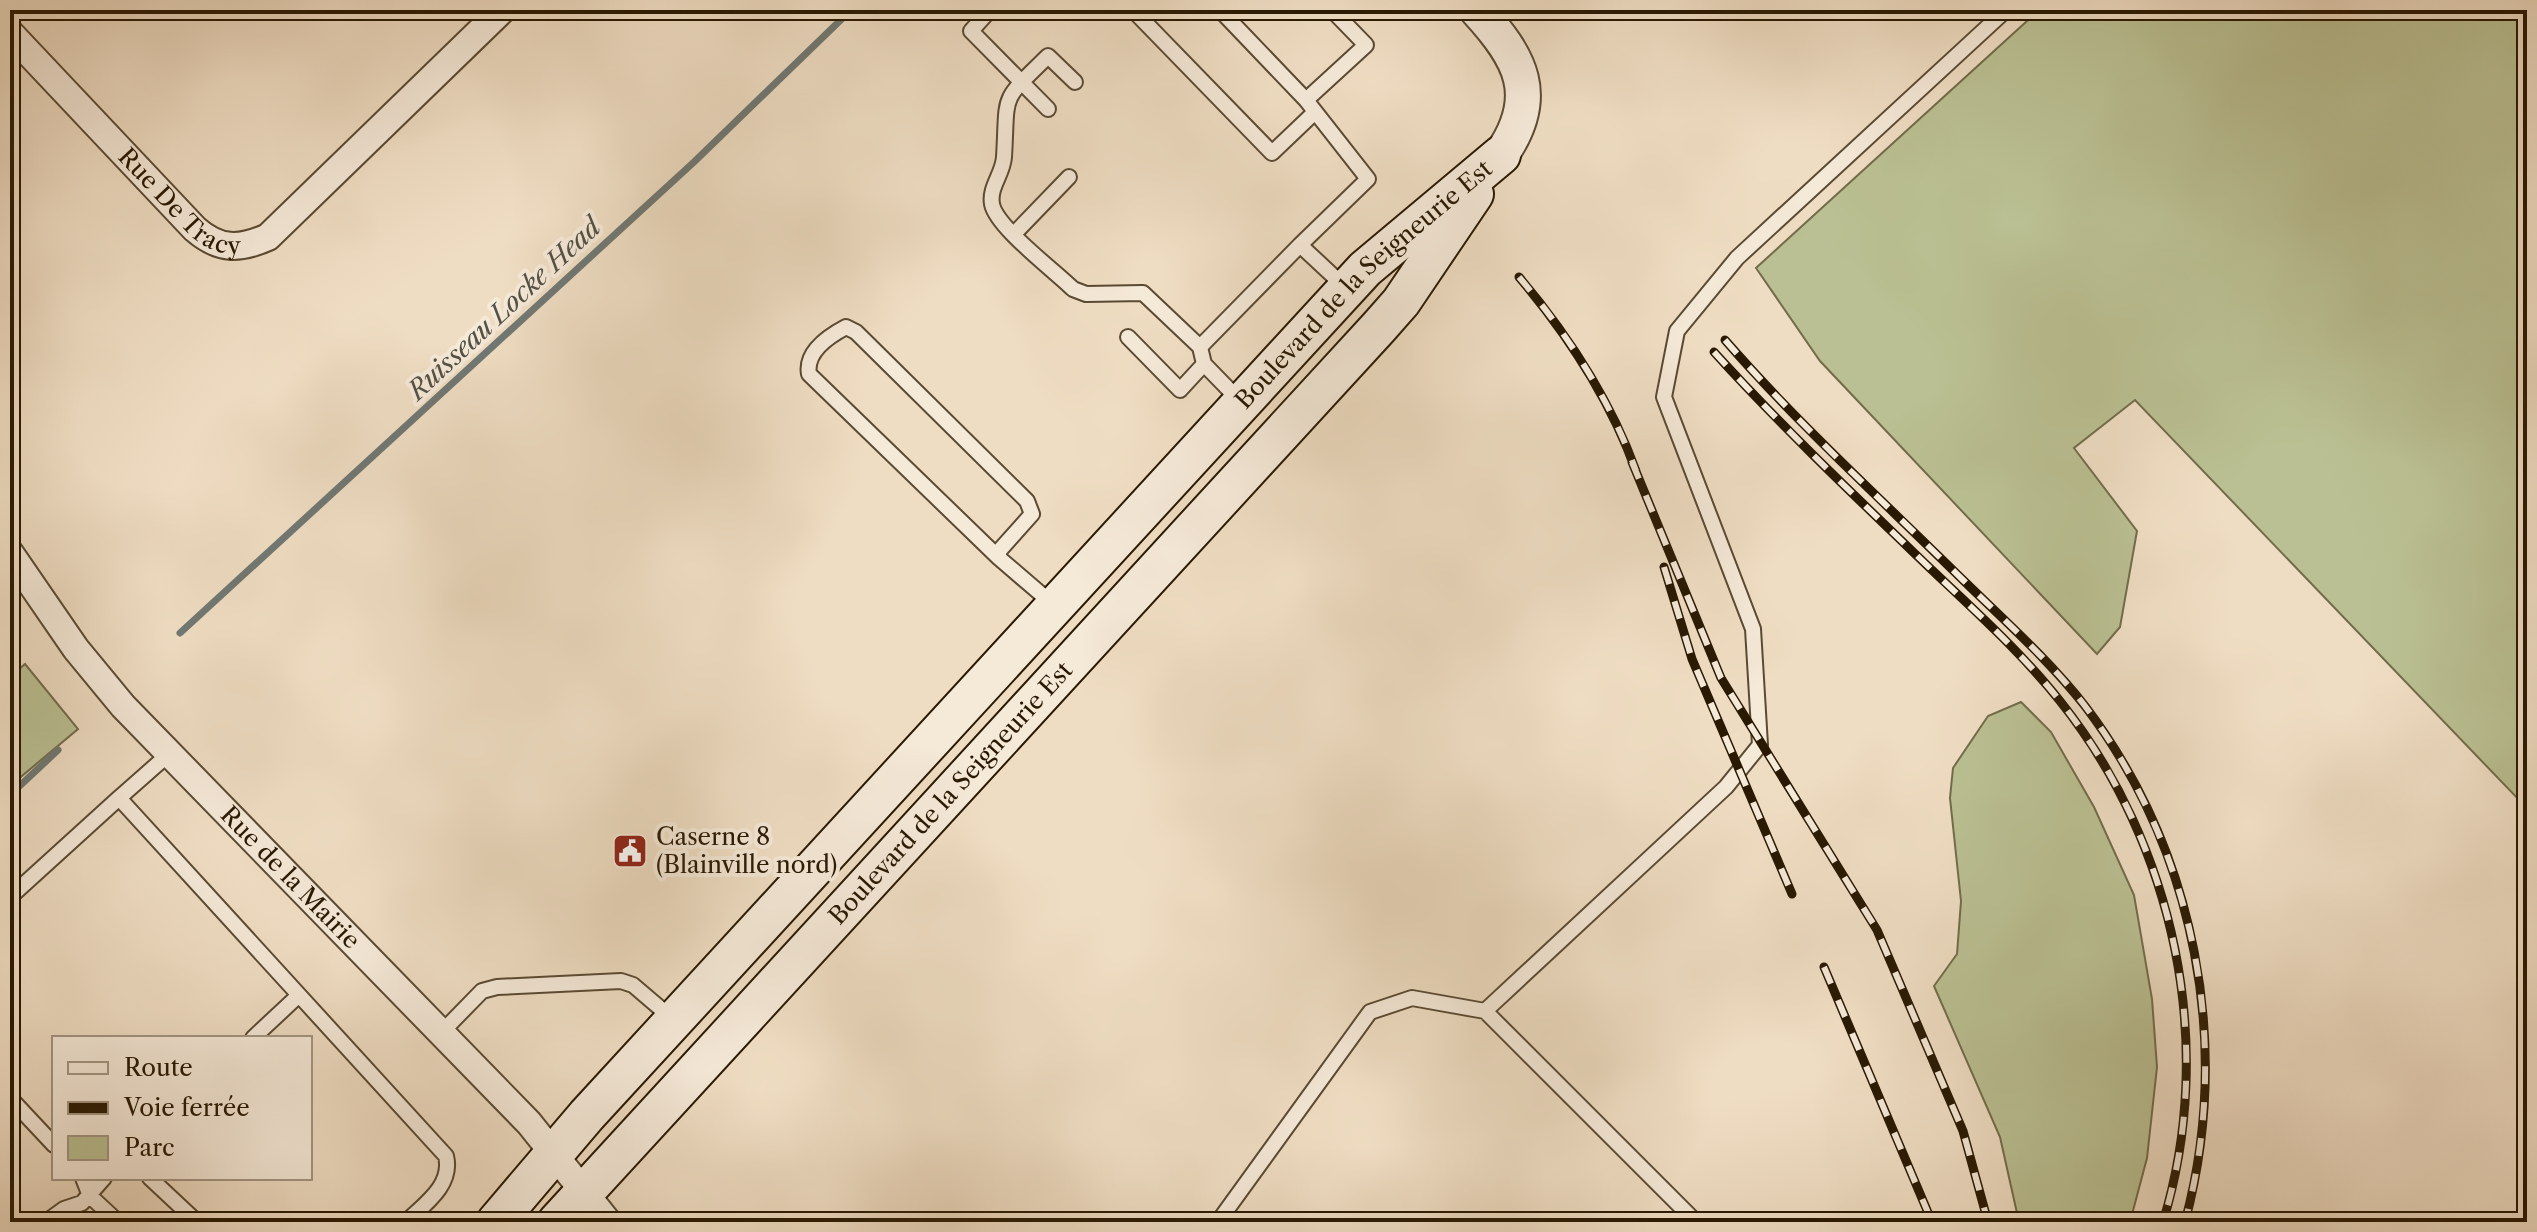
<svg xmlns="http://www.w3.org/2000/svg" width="2537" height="1232" font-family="'Libre Caslon Text',serif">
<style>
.green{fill:#bac093;stroke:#726c4b;stroke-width:2}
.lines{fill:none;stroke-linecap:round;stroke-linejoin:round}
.stream{stroke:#707874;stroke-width:7}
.service-casing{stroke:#5a4a33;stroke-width:18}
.minor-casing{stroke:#5a4a33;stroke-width:30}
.tertiary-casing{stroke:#5a4a33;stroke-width:38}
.secondary-casing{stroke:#291903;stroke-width:42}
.service{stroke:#f5e9d8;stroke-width:14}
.minor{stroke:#f5e9d8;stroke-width:26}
.tertiary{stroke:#f5e9d8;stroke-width:34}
.secondary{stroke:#f5e9d8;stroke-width:38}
.rail-casing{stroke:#291903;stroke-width:9}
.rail{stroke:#f5e9d8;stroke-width:6;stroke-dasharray:18;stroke-linecap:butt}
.labels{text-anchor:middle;stroke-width:8;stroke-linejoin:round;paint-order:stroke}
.street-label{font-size:24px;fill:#291903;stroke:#f5e9d8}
.poi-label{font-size:24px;fill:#291903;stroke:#f5e9d8;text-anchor:start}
.water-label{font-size:26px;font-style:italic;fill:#535145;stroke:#f5e9d8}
</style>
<rect width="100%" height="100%" fill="#efddc3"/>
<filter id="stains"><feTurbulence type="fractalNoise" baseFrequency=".0025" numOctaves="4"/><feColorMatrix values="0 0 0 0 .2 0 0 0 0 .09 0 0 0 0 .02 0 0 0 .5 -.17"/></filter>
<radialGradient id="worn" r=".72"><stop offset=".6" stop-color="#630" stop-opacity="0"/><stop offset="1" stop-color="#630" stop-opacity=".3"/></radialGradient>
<path class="green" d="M 2039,10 L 2527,10 L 2527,797 L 2521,802 L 2135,400 L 2074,448 L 2137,531 L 2120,627 L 2097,654 L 1820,361 L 1756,268 Z
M 25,664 L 78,729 L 10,786 L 10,677 Z
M 2021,702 L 2051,732 L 2094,807 L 2134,895 L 2152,999 L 2157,1067 L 2147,1158 L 2130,1222 L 2019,1222 L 2000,1137 L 1934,986 L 1957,954 L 1961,901 L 1950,798 L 1953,768 L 1988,716 Z"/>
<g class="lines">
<path class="stream" d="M 180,633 L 694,162 L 851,10
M 10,795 L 58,750"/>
<g class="service-casing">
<path id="service" d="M 990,10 L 971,31 L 1048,109
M 1133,10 L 1272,153 L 1315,112
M 1220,10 L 1306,100 L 1368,179 L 1300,245
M 1075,82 L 1048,56 C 999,104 1008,91 1004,157 C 1003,174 989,187 992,204 C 996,227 1055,271 1073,289 L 1086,294 L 1143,293 L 1200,347
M 1306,100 L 1366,45 L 1332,10
M 1014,234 L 1069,177
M 1128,337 L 1180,390 L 1204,364 L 1242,403
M 1204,364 L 1200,347 L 1300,245 L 1346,288
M 999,558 L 809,374 C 805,352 829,336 846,327 L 856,332 L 1027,501 L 1032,514 L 999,551 L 999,558 L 1041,594
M 119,798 L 170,753
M 10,897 L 119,798 L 299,995 L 253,1038
M 299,995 L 446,1156 C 453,1185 425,1204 406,1222
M 1485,1011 L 1726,787 L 1760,745 L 1753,629 L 1664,397 L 1677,331 L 1737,258 L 2006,10
M 440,1034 L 482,991 L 497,987 L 621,981 L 633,985 L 674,1020
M 10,1098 L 54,1145
M 83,1178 L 90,1196 L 118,1222
M 150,1178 L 197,1222
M 46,1222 L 64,1209 L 82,1203 L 104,1178
M 1218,1222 L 1370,1012 L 1412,998 L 1485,1011 L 1696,1222"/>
</g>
<g class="minor-casing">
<g id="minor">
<path id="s1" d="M 10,33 L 195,229 C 219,250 239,250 268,237 L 502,10"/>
<path id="s2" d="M 10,553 L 76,649 L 123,706 L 529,1123 L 608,1222"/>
</g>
</g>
<g class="tertiary-casing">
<path id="tertiary" d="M 1477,10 C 1521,58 1542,96 1501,155"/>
</g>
<g class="secondary-casing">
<g id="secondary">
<path id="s3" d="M 496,1222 L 587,1115 L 1365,269 L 1501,155"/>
<path id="s4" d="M 557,1222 L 1379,327 L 1401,302 L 1474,194"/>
</g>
</g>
<use href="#service" class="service"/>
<use href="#minor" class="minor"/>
<use href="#tertiary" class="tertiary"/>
<use href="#secondary" class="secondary"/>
<g class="rail-casing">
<path id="rail" d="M 1519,277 C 1568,335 1610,399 1636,471
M 1725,340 C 1799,425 1883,501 1963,580 C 2005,621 2049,660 2085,706 C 2196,852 2232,1045 2185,1222
M 1714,352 C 1783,428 1858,499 1933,571 C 1976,612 2022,653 2060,701 C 2175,845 2217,1045 2163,1222
M 1632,462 L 1721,678 L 1877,930 L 1963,1131 L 1988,1222
M 1664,567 L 1692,659 L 1792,894
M 1824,967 L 1932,1222"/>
</g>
<use href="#rail" class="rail"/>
</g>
<defs>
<g id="civic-square" transform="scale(1.8)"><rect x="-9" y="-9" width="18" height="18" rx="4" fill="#8f2418" stroke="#f5e9d8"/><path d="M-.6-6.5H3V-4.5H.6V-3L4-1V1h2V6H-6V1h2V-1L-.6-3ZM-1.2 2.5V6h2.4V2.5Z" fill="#fff"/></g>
</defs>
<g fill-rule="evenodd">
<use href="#civic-square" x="630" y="851"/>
</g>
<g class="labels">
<g class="street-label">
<text dy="8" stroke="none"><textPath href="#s1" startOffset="242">Rue De Tracy</textPath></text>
<text dy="8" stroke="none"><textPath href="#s3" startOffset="1278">Boulevard de la Seigneurie Est</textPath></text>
<text dy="8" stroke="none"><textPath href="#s4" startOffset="582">Boulevard de la Seigneurie Est</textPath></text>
<text dy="8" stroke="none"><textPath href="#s2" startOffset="430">Rue de la Mairie</textPath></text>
</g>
<g class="poi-label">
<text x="656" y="845">Caserne 8<tspan x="656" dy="28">(Blainville nord)</tspan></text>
</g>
<g class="water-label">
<text transform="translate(504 309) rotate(-43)" y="9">Ruisseau Locke Head</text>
</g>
</g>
<rect width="2537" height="1232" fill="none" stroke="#efddc3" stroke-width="40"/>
<rect x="12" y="12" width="2513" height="1208" fill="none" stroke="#291903" stroke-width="4"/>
<rect x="20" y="20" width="2497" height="1192" fill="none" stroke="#291903" stroke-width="2"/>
<rect x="52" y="1036" width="260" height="144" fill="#f5e9d8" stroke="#a39683" stroke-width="2"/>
<rect x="68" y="1062" width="40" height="12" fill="#f5e9d8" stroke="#a39683" stroke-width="2"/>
<text x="124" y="1076" font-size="24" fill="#291903">Route</text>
<rect x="68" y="1102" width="40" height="12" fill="#291903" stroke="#a39683" stroke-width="2"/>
<text x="124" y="1116" font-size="24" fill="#291903">Voie ferrée</text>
<rect x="68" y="1136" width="40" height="24" fill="#bac093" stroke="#a39683" stroke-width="2"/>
<text x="124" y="1156" font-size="24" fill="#291903">Parc</text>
<rect width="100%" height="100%" filter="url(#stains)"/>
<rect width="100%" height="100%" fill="url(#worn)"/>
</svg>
